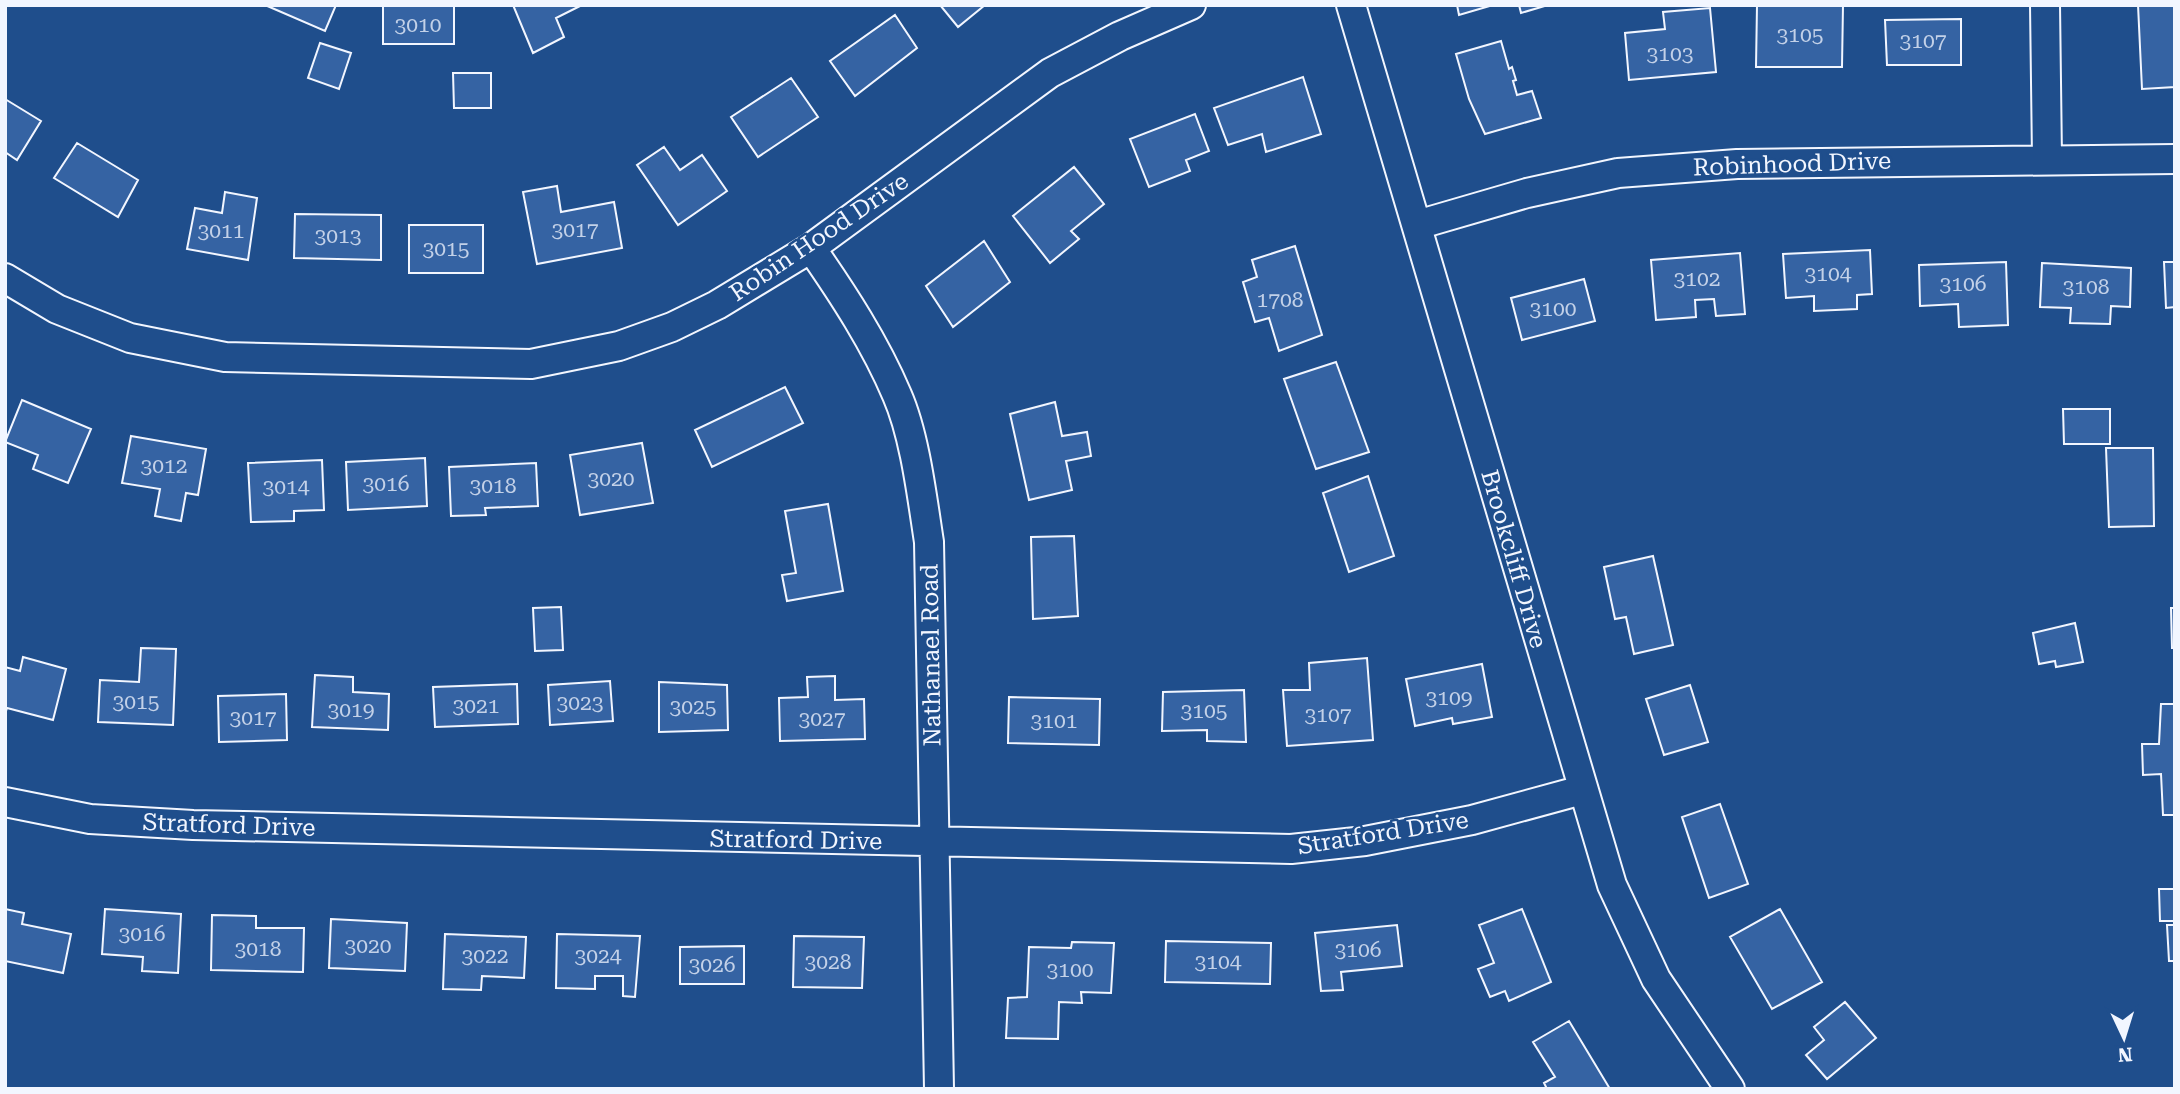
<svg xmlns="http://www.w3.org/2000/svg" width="2180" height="1094" font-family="'Roboto Serif',serif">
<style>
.building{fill:#3563a3;stroke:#f2f6ff;stroke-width:2}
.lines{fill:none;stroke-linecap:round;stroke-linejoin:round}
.street-casing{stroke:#f2f6ff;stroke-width:32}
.street{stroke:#1f4e8c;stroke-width:28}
.labels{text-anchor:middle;stroke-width:5;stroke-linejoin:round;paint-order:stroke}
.number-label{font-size:21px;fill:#c3d1e8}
.street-label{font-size:24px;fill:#f2f6ff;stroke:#1f4e8c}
</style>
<rect width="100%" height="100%" fill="#1f4e8c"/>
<path class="building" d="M 265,5 L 336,5 L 325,31 Z
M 383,5 L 454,5 L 454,44 L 383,44 Z
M 513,5 L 582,5 L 556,18 L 564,37 L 533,53 Z
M 940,5 L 985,5 L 958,27 Z
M 1457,5 L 1493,5 L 1459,15 Z
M 1519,5 L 1548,5 L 1521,13 Z
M 1757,5 L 1843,5 L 1842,67 L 1756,67 Z
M 2138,5 L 2175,5 L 2175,87 L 2142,89 Z
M 1710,8 L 1716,72 L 1629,80 L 1625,33 L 1665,29 L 1663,12 Z
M 895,15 L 917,48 L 855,96 L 830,61 Z
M 1961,19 L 1961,65 L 1887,65 L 1885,20 Z
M 1501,41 L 1509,69 L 1512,67 L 1516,80 L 1513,81 L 1517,95 L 1532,91 L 1541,118 L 1485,134 L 1469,99 L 1456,54 Z
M 320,43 L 351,53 L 339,89 L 308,78 Z
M 453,73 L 491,73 L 491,108 L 454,108 Z
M 1303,77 L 1321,134 L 1266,152 L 1262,134 L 1228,145 L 1214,108 Z
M 791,78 L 818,117 L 758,157 L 731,117 Z
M 5,99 L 41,121 L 17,160 L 5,152 Z
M 1195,114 L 1209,151 L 1186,160 L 1190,171 L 1149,187 L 1130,139 Z
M 77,143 L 138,180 L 118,217 L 54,178 Z
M 664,147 L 680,170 L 702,155 L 727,191 L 678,225 L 637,165 Z
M 1074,167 L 1104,204 L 1071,231 L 1079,239 L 1050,263 L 1013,216 Z
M 557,186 L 561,212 L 614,202 L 622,248 L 537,264 L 523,192 Z
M 225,192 L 257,198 L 248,260 L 187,249 L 195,208 L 222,213 Z
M 295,214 L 381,215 L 381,260 L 294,258 Z
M 409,225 L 483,225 L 483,273 L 409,273 Z
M 984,241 L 1010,282 L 953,327 L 926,286 Z
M 1295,246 L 1322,335 L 1279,351 L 1269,318 L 1255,322 L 1243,282 L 1257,277 L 1252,260 Z
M 1870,250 L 1872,294 L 1857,295 L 1857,309 L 1814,311 L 1814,296 L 1786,298 L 1783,254 Z
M 1740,253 L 1745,314 L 1716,316 L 1714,299 L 1695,300 L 1696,317 L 1656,320 L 1651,260 Z
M 2006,262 L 2008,325 L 1959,327 L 1958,304 L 1920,306 L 1919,265 Z
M 2164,262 L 2175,262 L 2175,307 L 2166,308 Z
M 2042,263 L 2131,268 L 2130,307 L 2111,306 L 2110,324 L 2070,323 L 2071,308 L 2040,307 Z
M 1584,279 L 1595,321 L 1522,340 L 1511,298 Z
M 1336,362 L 1369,452 L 1316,469 L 1284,379 Z
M 785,387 L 803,423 L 712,467 L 695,430 Z
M 22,400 L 91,429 L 68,483 L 33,469 L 38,455 L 5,442 Z
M 1055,402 L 1062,436 L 1087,432 L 1091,456 L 1066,461 L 1072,490 L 1029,500 L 1010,414 Z
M 2063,409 L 2110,409 L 2110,444 L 2064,444 Z
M 131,436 L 206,449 L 198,495 L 186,493 L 181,521 L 155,516 L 160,489 L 122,483 Z
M 642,443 L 653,503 L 580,515 L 570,455 Z
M 2106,448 L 2153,448 L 2154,526 L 2109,527 Z
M 425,458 L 427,506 L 348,510 L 346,462 Z
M 322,460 L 324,510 L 294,511 L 294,521 L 251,522 L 248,463 Z
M 536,463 L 538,506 L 485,508 L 486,515 L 451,516 L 449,467 Z
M 1368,476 L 1394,556 L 1349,572 L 1323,493 Z
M 828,504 L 843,591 L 787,601 L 782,575 L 796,573 L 785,511 Z
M 1074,536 L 1078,616 L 1033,619 L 1031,537 Z
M 1653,556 L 1673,645 L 1634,654 L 1626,617 L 1615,619 L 1604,567 Z
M 561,607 L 563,650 L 535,651 L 533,608 Z
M 2171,608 L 2175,608 L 2175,648 L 2172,648 Z
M 2075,623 L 2083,662 L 2056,667 L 2055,661 L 2039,664 L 2033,633 Z
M 141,648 L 176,649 L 173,725 L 98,722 L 100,680 L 139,682 Z
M 23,657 L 66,669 L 53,720 L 7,708 L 5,714 L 5,667 L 20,671 Z
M 1367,658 L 1373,740 L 1287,746 L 1283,690 L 1310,690 L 1309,663 Z
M 1482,664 L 1492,717 L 1453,724 L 1452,718 L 1415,726 L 1406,679 Z
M 315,675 L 353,677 L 353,692 L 389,694 L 388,730 L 312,727 Z
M 835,676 L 835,700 L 864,699 L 865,739 L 780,741 L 779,698 L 808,697 L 807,677 Z
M 610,681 L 613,721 L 550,725 L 548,685 Z
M 659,682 L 727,685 L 728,730 L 659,732 Z
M 517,684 L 518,724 L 435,727 L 433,687 Z
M 1690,685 L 1708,742 L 1664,755 L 1646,699 Z
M 1244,690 L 1246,742 L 1207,741 L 1207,730 L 1162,731 L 1163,692 Z
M 286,694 L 287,740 L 219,742 L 218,696 Z
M 1009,697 L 1100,699 L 1099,745 L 1008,743 Z
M 2161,704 L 2175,704 L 2175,815 L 2163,815 L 2161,774 L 2143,775 L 2142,744 L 2159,744 Z
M 1720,804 L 1748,884 L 1709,898 L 1682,817 Z
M 2159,889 L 2175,889 L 2175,921 L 2160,921 Z
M 5,909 L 24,913 L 22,924 L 71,934 L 63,973 L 5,961 Z
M 105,909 L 181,914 L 178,973 L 142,971 L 143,957 L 102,954 Z
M 1522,909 L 1551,982 L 1509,1001 L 1505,991 L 1490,997 L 1478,969 L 1494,963 L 1479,925 Z
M 1780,909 L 1822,982 L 1772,1009 L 1730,937 Z
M 212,915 L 256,916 L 256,928 L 304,928 L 303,972 L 211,970 Z
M 331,919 L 407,923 L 405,971 L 329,968 Z
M 1397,925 L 1402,966 L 1341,972 L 1343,990 L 1321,991 L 1315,933 Z
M 2167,925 L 2175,925 L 2175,961 L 2169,961 Z
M 445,934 L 526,937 L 524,978 L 482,976 L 481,990 L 443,989 Z
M 557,934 L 640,936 L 635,997 L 623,996 L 623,976 L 595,976 L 595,989 L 556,988 Z
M 794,936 L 864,937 L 862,988 L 793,987 Z
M 1166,941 L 1271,943 L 1270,984 L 1165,982 Z
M 1072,942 L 1114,943 L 1111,993 L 1081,992 L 1082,1003 L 1059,1002 L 1058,1039 L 1006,1038 L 1008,998 L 1027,997 L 1029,947 L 1071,948 Z
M 744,946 L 744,984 L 680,984 L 680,947 Z
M 1845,1002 L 1876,1038 L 1827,1079 L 1806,1055 L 1824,1040 L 1814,1027 Z
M 1569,1021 L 1610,1089 L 1547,1089 L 1544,1083 L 1555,1077 L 1533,1042 Z"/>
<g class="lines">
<g class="street-casing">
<path id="street" d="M 1351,5 L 1612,885 L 1656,979 L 1730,1089
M 2045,5 L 2047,159
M 1417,225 L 1527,193 L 1618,173 L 1737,164 L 2175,159
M 811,248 C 843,294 875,343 897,395 C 915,436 922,497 929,542 L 939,1089
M 5,278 L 57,309 L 130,338 L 225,357 L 531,364 L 619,346 L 672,327 L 717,305 L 811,248 L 1050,73 L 1120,36 L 1191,5
M 5,802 L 90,819 L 193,825 L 1291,849 L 1365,841 L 1472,820 L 1582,790"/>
</g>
<use href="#street" class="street"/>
</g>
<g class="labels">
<g class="number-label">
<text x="418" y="32">3010</text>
<text x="1800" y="42">3105</text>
<text x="1923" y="48">3107</text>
<text x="1670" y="61">3103</text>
<text x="575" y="237">3017</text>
<text x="221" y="238">3011</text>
<text x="338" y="243">3013</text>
<text x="446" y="256">3015</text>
<text x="1828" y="281">3104</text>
<text x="1697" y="286">3102</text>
<text x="1963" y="291">3106</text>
<text x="2086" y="294">3108</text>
<text x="1280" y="307">1708</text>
<text x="1553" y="316">3100</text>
<text x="164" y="473">3012</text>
<text x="611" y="486">3020</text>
<text x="386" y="491">3016</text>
<text x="493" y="493">3018</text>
<text x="286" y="494">3014</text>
<text x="1449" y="705">3109</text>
<text x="136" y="709">3015</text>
<text x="580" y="710">3023</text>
<text x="476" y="713">3021</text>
<text x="693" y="714">3025</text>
<text x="351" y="717">3019</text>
<text x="1204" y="718">3105</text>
<text x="1328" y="722">3107</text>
<text x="253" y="725">3017</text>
<text x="822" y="726">3027</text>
<text x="1054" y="728">3101</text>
<text x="142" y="941">3016</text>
<text x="368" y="953">3020</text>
<text x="258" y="956">3018</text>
<text x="1358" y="957">3106</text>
<text x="485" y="963">3022</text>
<text x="598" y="963">3024</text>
<text x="828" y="969">3028</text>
<text x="1218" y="969">3104</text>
<text x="712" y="972">3026</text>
<text x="1070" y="977">3100</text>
</g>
<g class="street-label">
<text transform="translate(1792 164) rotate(-2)" y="8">Robinhood Drive</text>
<text transform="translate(819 237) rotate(-34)" y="8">Robin Hood Drive</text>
<text transform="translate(1514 559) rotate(74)" y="8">Brookcliff Drive</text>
<text transform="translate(931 655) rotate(-91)" y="8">Nathanael Road</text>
<text transform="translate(229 825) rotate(2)" y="8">Stratford Drive</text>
<text transform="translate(1383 833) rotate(-9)" y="8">Stratford Drive</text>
<text transform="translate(796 840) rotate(1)" y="8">Stratford Drive</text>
</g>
</g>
<rect width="2180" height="1094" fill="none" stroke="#f2f6ff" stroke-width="14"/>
<g transform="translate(2124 1038) rotate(176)" stroke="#1f4e8c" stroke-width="5" paint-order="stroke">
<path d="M0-5L12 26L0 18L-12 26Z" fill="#f2f6ff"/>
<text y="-10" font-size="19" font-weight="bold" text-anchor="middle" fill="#f2f6ff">N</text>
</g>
</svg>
